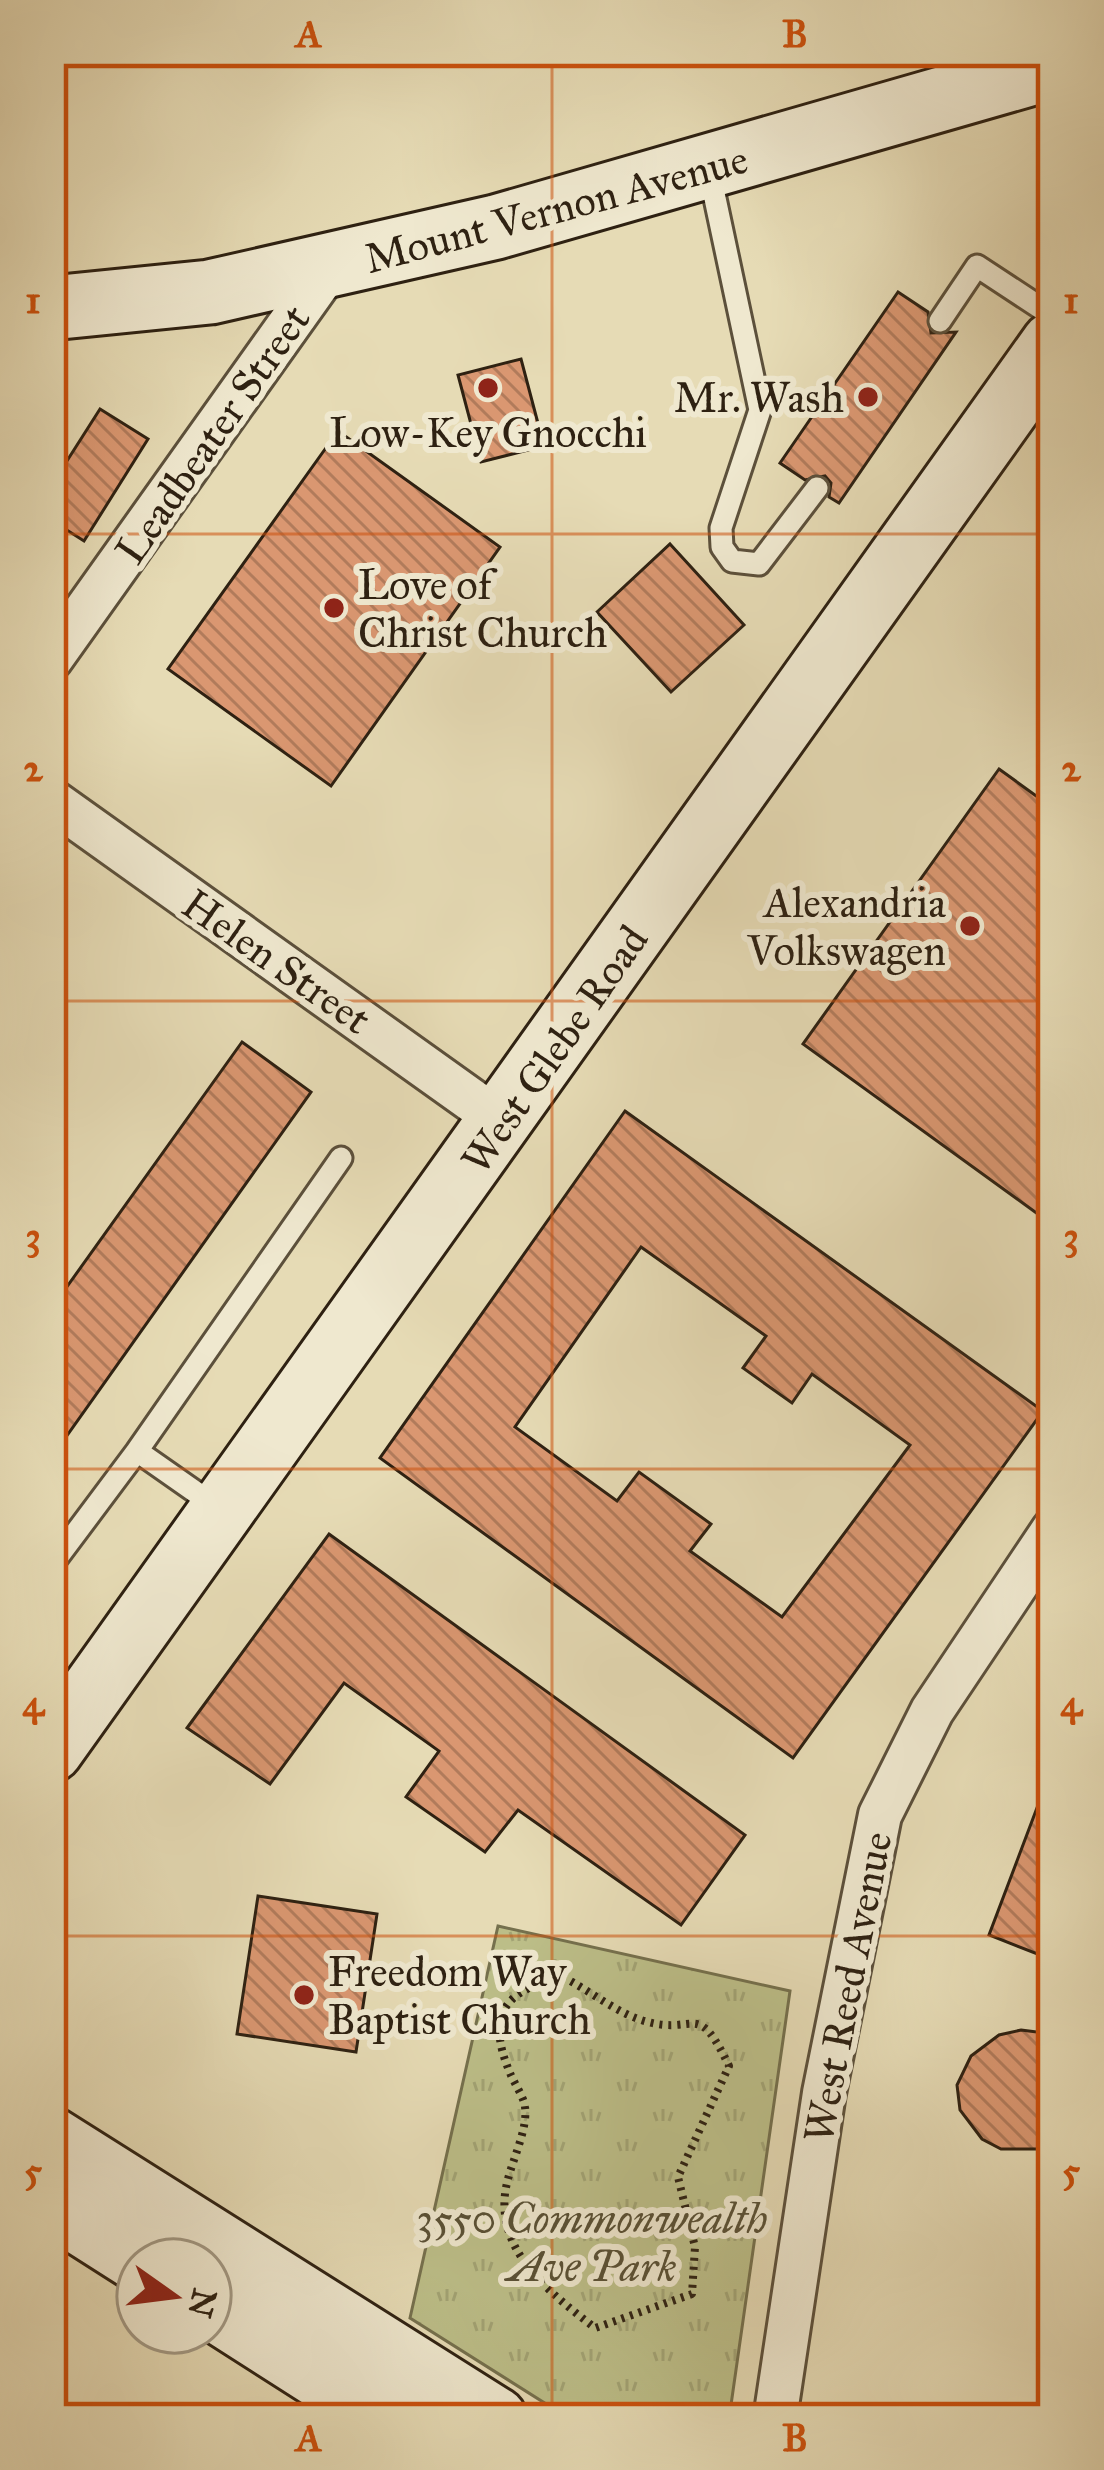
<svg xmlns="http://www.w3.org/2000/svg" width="1104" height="2470" font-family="'IM FELL Great Primer',serif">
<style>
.park{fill:url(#park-tufts);stroke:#75704d;stroke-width:3}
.building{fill:url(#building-back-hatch);stroke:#2e2112;stroke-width:3;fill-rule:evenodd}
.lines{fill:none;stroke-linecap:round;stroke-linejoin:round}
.lane-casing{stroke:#5c503b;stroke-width:27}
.street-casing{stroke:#5c503b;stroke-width:48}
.secondary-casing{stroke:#2e2112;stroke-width:69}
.path{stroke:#2e2112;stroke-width:8;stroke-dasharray:3 6;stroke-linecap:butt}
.lane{stroke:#efe8cf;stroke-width:21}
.street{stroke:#efe8cf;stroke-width:42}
.secondary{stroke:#efe8cf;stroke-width:63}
.grid{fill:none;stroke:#cc510d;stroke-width:3;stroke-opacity:0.55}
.poi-dot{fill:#8f2418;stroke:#efe8cf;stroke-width:4.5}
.labels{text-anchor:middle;stroke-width:12;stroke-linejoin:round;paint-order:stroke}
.street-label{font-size:42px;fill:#2e2112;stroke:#efe8cf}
.poi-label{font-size:42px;fill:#2e2112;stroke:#efe8cf;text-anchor:end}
.park-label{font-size:42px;font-style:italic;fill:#595035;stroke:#efe8cf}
.neatline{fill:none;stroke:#cc510d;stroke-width:4.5}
.grid-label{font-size:39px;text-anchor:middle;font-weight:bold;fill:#cc510d}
</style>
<defs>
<pattern id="park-tufts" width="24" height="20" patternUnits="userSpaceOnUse" patternTransform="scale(3)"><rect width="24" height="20" fill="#bcbe88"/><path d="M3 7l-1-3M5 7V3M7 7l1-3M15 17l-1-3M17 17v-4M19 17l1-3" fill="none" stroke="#a2a374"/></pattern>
<pattern id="building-back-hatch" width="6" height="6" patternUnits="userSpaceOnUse" patternTransform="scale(3)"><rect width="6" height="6" fill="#da9771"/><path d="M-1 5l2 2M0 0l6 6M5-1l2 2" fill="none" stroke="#b17b5b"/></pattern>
</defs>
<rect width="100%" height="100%" fill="#e6dbb5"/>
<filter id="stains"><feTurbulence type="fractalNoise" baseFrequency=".00167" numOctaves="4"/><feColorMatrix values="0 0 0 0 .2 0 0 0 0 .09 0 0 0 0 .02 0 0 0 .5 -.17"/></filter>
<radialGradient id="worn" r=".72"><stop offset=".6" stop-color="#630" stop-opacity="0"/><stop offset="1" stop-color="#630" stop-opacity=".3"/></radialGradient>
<path class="park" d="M 498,1926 L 790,1991 L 729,2419 L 570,2419 L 410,2318 Z"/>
<path class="building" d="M 898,292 L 928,312 L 931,333 L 956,332 L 839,503 L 829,497 L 831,483 L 825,476 L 805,480 L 780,463 Z
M 521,359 L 544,446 L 481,462 L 458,375 Z
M 100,409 L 148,439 L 84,541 L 51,520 L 51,486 Z
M 338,431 L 500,547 L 331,786 L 168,669 Z
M 670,544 L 744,625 L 671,692 L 597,612 Z
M 999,769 L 1053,808 L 1053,1225 L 803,1044 Z
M 242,1042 L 311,1092 L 51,1458 L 51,1309 Z
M 625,1111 L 1043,1411 L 793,1758 L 380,1458 ZM 641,1247 L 766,1336 L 743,1368 L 792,1403 L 812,1374 L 910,1445 L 782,1617 L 690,1551 L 711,1524 L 639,1472 L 617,1501 L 515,1427 Z
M 329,1534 L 745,1835 L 681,1925 L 518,1810 L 485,1852 L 406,1797 L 439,1751 L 344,1683 L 270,1784 L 187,1728 Z
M 1049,1776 L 1053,1776 L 1053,1960 L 989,1935 Z
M 258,1896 L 377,1914 L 356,2052 L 237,2034 Z
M 1021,2030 L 1053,2034 L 1053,2149 L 1001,2149 L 982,2139 L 960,2110 L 957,2085 L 971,2056 L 999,2035 Z"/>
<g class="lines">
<g class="lane-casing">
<path id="lane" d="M 709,170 L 760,410 L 721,528 L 722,547 L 732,561 L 759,564 L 817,488
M 940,321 L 977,266 L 1053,316
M 217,1507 L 137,1451 L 341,1158
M 51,1566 L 137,1451"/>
</g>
<g class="street-casing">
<path id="street" d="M 51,659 L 330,267
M 51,800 L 502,1122
M 775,2419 L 824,2093 L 880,1815 L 932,1711 L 1053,1530"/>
</g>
<g class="secondary-casing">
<path id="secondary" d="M 51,308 L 210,292 L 496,227 L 1053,67
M 51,1750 L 1053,344
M 51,2139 L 495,2419
M 51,2204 L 139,2260
M 210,2306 L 387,2419"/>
</g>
<path class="path" d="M 563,1977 C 589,1990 619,2015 648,2022 C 696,2035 697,1999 729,2066 L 678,2177 L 695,2247 L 692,2294 L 595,2328 C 549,2292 489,2247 508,2179 C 513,2159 528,2128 525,2107 C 524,2097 514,2083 510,2073 C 485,2014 505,1990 563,1977 Z"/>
<use href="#lane" class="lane"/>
<use href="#street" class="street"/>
<use href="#secondary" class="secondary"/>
</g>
<path class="grid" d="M 552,51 L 552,2419M 51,534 L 1053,534M 51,1001 L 1053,1001M 51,1469 L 1053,1469M 51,1936 L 1053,1936"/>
<g class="poi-dot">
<circle cx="488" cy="388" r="12"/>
<circle cx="868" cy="397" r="12"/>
<circle cx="334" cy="608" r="12"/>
<circle cx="970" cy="926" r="12"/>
<circle cx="304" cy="1995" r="12"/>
</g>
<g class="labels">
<g class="street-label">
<text transform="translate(556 208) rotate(-15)" y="15">Mount Vernon Avenue</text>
<text transform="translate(212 434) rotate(-55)" y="15">Leadbeater Street</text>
<text transform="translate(277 961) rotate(35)" y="15">Helen Street</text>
<text transform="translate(554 1049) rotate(-55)" y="15">West Glebe Road</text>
<text transform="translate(847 1987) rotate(-79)" y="15">West Reed Avenue</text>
</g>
<g class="poi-label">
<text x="844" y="412">Mr. Wash</text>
<text x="488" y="447" text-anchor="middle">Low-Key Gnocchi</text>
<text x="358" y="599" text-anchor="start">Love of<tspan x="358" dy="48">Christ Church</tspan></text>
<text x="946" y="917">Alexandria<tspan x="946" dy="48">Volkswagen</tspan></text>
<text x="328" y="1986" text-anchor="start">Freedom Way<tspan x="328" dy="48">Baptist Church</tspan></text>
</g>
<g class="park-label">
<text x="592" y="2233">3550 Commonwealth<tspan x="592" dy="48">Ave Park</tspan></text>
</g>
</g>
<rect width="1104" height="2470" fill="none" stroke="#e6dbb5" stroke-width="132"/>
<g transform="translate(174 2296) rotate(104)"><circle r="57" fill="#efe8cf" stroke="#a29883" stroke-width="3"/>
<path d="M0-9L21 45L0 30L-21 45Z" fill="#8f2418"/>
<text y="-18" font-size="33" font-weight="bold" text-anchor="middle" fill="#2e2112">N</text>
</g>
<rect x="66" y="66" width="972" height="2338" class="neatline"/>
<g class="grid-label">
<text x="309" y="47">A</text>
<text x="795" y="47">B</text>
<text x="33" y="313">1</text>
<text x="1071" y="313">1</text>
<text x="33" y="781">2</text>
<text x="1071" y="781">2</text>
<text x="33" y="1249">3</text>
<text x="1071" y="1249">3</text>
<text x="33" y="1716">4</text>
<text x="1071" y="1716">4</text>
<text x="33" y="2184">5</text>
<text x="1071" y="2184">5</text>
<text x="309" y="2451">A</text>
<text x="795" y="2451">B</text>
</g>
<rect width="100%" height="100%" filter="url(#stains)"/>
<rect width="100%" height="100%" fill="url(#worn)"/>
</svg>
